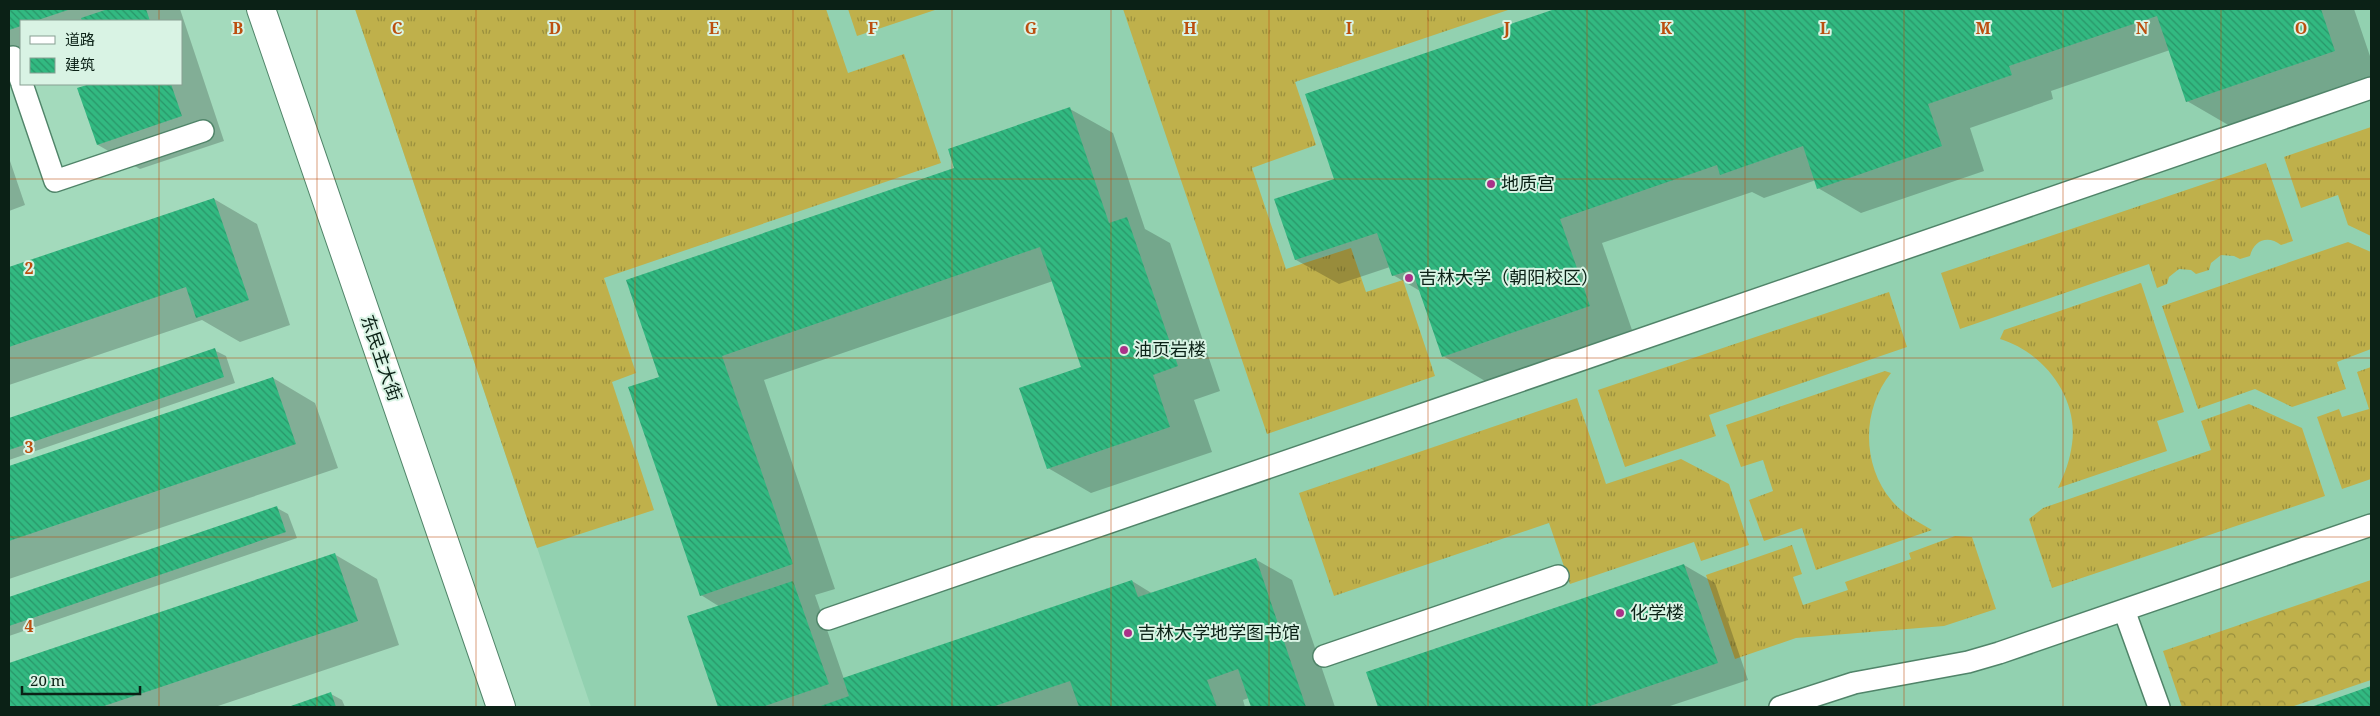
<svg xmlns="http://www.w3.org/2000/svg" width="2380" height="716" font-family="'Noto Serif','Noto Sans SC',serif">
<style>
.built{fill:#92d1b0}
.grass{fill:url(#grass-tufts)}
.forest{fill:url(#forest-crowns)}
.shadow{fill:#0003}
.building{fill:url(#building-back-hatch)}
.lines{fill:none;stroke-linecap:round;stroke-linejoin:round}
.service-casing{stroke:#508469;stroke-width:24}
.secondary-casing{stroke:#508469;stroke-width:30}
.service{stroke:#fff;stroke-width:21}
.secondary{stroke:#fff;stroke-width:28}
.grid{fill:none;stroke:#bc4e0e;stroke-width:1;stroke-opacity:0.55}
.poi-dot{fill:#aa3289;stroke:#d9f3e4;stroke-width:2}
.labels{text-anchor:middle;stroke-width:4;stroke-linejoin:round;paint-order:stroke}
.poi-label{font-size:18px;fill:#0b2116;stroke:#d9f3e4;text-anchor:start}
.street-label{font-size:18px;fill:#0b2116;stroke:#d9f3e4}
.grid-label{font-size:16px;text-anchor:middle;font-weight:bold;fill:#bc4e0e;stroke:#d9f3e4;stroke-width:4;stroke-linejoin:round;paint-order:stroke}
</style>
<defs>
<pattern id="grass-tufts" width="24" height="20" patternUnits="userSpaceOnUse" patternTransform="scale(1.25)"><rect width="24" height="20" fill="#bfb04b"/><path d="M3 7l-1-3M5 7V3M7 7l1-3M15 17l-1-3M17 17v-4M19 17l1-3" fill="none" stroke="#998f3d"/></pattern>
<pattern id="forest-crowns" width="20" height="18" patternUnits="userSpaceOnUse" patternTransform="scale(1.25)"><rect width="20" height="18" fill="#bfb04b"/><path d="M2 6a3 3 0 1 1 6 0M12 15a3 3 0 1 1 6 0" fill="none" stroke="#998f3d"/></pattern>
<pattern id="building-back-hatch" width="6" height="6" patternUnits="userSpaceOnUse" patternTransform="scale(1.25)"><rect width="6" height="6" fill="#32b981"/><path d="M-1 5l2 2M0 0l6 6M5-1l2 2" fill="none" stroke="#299669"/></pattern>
</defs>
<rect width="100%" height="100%" fill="#a3dabc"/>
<path class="built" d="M 355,9 L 2371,9 L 2371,707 L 591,707 Z"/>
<path class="grass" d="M 355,9 L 826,9 L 848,73 L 904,54 L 941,163 L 604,278 L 636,373 L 612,382 L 654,510 L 537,548 Z
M 848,9 L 938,9 L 857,36 Z
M 1123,9 L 1511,9 L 1295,82 L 1316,145 L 1252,168 L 1286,269 L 1351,248 L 1366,292 L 1403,280 L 1435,376 L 1267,434 Z
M 2371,127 L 2371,236 L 2348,225 L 2338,195 L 2301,208 L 2284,157 Z
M 2266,163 L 2293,241 L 2281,245 C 2268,235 2254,240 2250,256 L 2240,259 L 2234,256 L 2221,255 L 2211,263 L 2209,270 L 2196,274 L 2191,270 L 2179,269 L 2169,277 L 2167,284 L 2157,288 L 2149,264 L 1960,329 L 1941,273 Z
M 2348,242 L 2371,252 L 2371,349 L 2337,362 L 2346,389 L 2292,407 L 2255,389 L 2198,409 L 2162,306 Z
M 2141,283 L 2184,412 L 2157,421 L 2167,451 L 2058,488 C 2065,473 2070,460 2072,444 C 2079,397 2043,352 2000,339 L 2004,330 Z
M 1889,292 L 1907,347 L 1709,415 L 1716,436 L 1625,467 L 1598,390 Z
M 2371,367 L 2371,479 L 2342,489 L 2317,417 L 2339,409 L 2342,417 L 2369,409 L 2357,372 Z
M 1885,371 L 1891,373 C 1862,409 1861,464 1892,501 C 1903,514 1918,522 1932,530 L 1816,570 L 1802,528 L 1764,541 L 1749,500 L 1773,491 L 1763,460 L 1741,467 L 1726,425 Z
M 1577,398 L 1606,484 L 1681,459 L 1729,484 L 1749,545 L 1701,561 L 1694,542 L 1570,584 L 1549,523 L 1334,596 L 1299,493 Z
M 2249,404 L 2302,428 L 2325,496 L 2052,588 L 2029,519 L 2043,508 L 2211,450 L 2201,421 Z
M 1955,536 L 1972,537 L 1996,609 L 1944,626 L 1796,638 L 1735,659 L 1706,575 L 1792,545 L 1802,574 L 1793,577 L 1803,605 L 1848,590 L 1845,582 L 1911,559 L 1909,553 Z"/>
<path class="forest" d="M 2371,580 L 2371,680 L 2291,707 L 2182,707 L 2163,651 Z"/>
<path class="shadow" d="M 9,9 L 180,9 L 224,141 L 140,169 L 98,145 L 79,89 L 94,84 L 181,84 L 181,21 L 21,21 L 21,59 L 9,52 Z
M 1559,9 L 2354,9 L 2371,59 L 2371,77 L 2230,126 L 2187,101 L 2170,50 L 2051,91 L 2053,99 L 1970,128 L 1984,171 L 1861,213 L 1818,188 L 1816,180 L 1764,198 L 1752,192 L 1602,243 L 1632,330 L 1485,381 L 1443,356 L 1420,291 L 1393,275 L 1390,267 L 1339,284 L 1296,260 L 1276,200 L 1335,180 L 1307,95 Z
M 1070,109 L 1113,133 L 1145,229 L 1170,243 L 1220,391 L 1194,400 L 1212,452 L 1091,493 L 1048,468 L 1082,367 L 1053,281 L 764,380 L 835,589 L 815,595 L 844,679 L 1132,581 L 1153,594 L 1255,559 L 1292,580 L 1335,707 L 1253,707 L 1249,698 L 1243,700 L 1245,707 L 720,707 L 689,617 L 720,607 L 701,595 L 661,377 L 956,169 Z
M 9,158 L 25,205 L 9,211 Z
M 214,199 L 257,224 L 290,325 L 240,342 L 202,320 L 9,385 L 9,268 Z
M 214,350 L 226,356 L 235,383 L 9,460 L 9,420 Z
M 273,378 L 315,403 L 338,468 L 9,579 L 9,468 Z
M 277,508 L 288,514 L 297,538 L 9,636 L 9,598 Z
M 334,554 L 377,579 L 399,645 L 215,707 L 10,707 L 9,664 Z
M 1684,565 L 1715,583 L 1748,680 L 1667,707 L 1379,707 L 1368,673 Z
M 2371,688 L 2371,707 L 2314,707 Z
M 331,694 L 342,700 L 345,707 L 291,707 Z"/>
<path class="building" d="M 9,9 L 71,9 L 35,21 L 21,21 L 21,26 L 9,30 Z
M 108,9 L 146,9 L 150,21 L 82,21 L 81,18 Z
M 1555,9 L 2321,9 L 2335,51 L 2186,102 L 2157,16 L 2009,66 L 2012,75 L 1928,104 L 1942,146 L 1817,189 L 1803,146 L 1720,175 L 1717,165 L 1560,219 L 1590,306 L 1442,357 L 1412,270 L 1392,276 L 1377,233 L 1295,260 L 1274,199 L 1334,179 L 1305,94 Z
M 90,84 L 171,84 L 182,116 L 97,145 L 77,88 Z
M 1070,107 L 1109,223 L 1127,217 L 1178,366 L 1153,375 L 1170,427 L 1047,469 L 1019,388 L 1081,367 L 1040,247 L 722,356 L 793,564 L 700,596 L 628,387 L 659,377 L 626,280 L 954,168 L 948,149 Z
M 214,198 L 249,300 L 196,318 L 186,287 L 9,347 L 9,267 Z
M 215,348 L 224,377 L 9,450 L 9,418 Z
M 273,377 L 296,444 L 9,541 L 9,466 Z
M 277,506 L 286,532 L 9,626 L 9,597 Z
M 335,553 L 358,621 L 101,707 L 9,707 L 9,663 Z
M 1256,558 L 1306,707 L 1251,707 L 1238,669 L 1207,680 L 1217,707 L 1079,707 L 1070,681 L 992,707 L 818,707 L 849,696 L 843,678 L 1132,580 L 1138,597 Z
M 1684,564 L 1718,663 L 1587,707 L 1378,707 L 1366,672 Z
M 793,581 L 829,684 L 762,707 L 718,707 L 687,616 Z
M 2371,686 L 2371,707 L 2311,707 Z
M 331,692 L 336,707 L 288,707 Z"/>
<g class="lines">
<g class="service-casing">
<path id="service" d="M 9,58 L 13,57 L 21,81
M 22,84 L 55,181 L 203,131
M 2124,610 L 2159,707
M 828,619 L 2371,88
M 1324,656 L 1558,576
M 1780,707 L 1854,683 L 1968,662 L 1999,653 L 2371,525"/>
</g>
<g class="secondary-casing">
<path id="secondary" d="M 261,9 L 501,707"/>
</g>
<use href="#service" class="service"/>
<use href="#secondary" class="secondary"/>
</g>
<path class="grid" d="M 159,9 L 159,21M 317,9 L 317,707M 476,9 L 476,707M 635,9 L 635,707M 793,9 L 793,707M 952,9 L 952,707M 1111,9 L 1111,707M 1269,9 L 1269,707M 1428,9 L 1428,707M 1587,9 L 1587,707M 1745,9 L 1745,707M 1904,9 L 1904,707M 2063,9 L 2063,707M 2221,9 L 2221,707M 159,84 L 159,707M 9,179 L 2371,179M 9,358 L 2371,358M 9,537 L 2371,537"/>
<g class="poi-dot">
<circle cx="1491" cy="184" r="5"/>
<circle cx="1409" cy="278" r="5"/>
<circle cx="1124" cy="350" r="5"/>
<circle cx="1620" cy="613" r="5"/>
<circle cx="1128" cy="633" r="5"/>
</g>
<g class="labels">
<g class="poi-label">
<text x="1501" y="190">地质宫</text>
<text x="1419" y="284">吉林大学（朝阳校区）</text>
<text x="1134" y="356">油页岩楼</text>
<text x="1630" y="619">化学楼</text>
<text x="1138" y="639">吉林大学地学图书馆</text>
</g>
<g class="street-label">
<text transform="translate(381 358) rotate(71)" y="6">东民主大街</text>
</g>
</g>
<g class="grid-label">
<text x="238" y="34">B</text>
<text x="397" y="34">C</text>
<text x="555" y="34">D</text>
<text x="714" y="34">E</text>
<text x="873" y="34">F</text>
<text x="1031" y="34">G</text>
<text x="1190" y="34">H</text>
<text x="1349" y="34">I</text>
<text x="1507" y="34">J</text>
<text x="1666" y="34">K</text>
<text x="1825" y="34">L</text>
<text x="1983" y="34">M</text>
<text x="2142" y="34">N</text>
<text x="2301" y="34">O</text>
<text x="29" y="274">2</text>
<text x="29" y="453">3</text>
<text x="29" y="632">4</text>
</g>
<rect width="2380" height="716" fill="none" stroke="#0b2116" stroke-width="20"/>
<rect x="20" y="20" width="162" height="65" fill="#d9f3e4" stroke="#879f92"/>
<rect x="30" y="36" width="25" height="8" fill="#ffffff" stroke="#879f92"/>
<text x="65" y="45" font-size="15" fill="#0b2116">道路</text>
<rect x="30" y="58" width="25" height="15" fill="url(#building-back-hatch)" stroke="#879f92"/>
<text x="65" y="70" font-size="15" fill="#0b2116">建筑</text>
<path d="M22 686v8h118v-8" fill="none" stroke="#0b2116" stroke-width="2.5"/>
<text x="30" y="686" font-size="15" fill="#0b2116" stroke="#d9f3e4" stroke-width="4" paint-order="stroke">20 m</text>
</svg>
